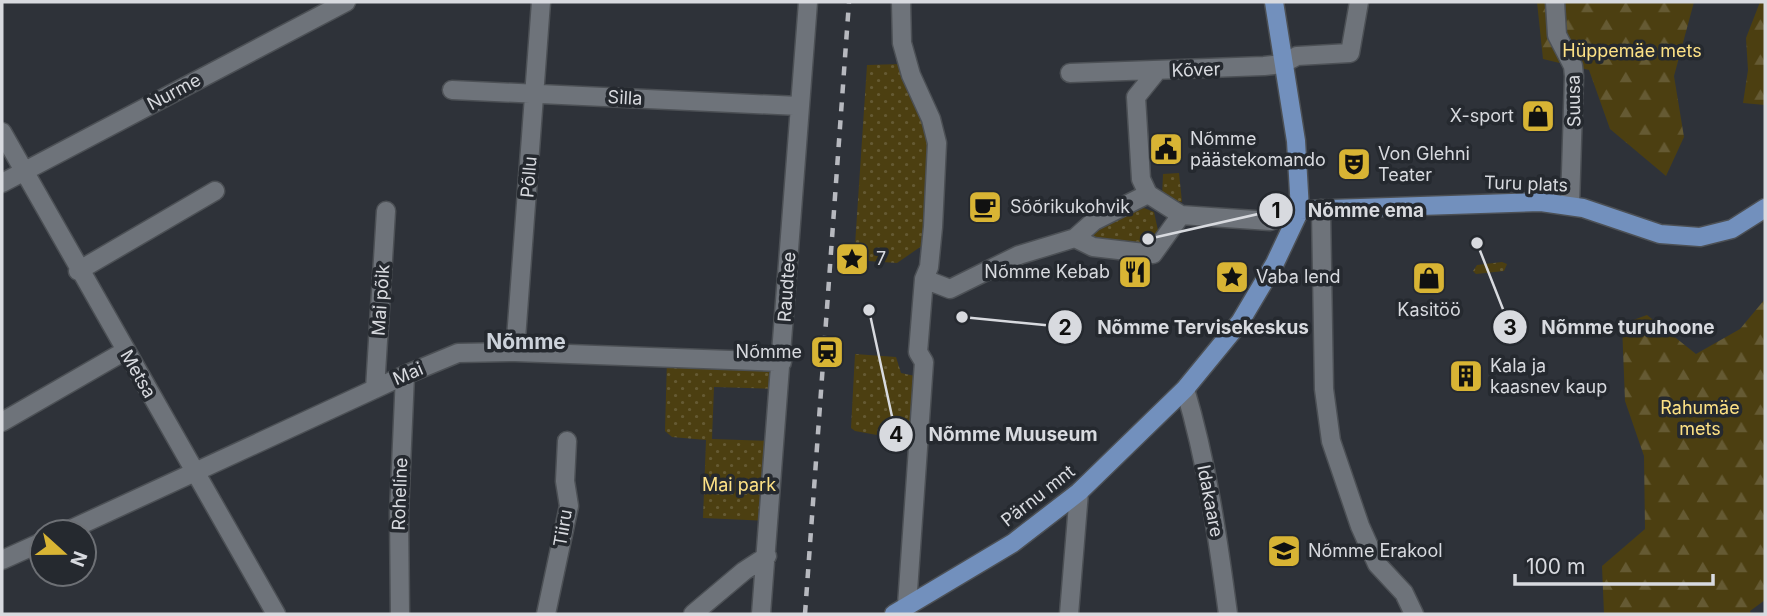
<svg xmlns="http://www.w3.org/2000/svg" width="1767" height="616" font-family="Inter,sans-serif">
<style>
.grass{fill:url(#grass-dots)}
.forest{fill:url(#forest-firs)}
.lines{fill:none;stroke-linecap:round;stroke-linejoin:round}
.minor-casing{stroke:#4c5055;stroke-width:21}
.major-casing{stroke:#4c5055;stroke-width:21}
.minor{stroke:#6e737a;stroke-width:18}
.major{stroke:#7290bd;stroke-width:18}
.rail{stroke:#b7b9bf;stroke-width:4.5;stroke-dasharray:9 9;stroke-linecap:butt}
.labels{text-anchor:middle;stroke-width:7;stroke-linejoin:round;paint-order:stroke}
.park-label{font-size:18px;fill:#fde185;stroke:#25292f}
.street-label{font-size:18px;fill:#d8dadf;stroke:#25292f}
.poi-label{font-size:18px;fill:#d8dadf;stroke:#25292f;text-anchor:start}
.quarter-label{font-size:21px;font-weight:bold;fill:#ccd2da;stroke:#25292f}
.leader{fill:none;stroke:#d8dadf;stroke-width:2.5}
.callout-dot{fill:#d8dadf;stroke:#25292f;stroke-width:2.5}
.mark-label{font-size:21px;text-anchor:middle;font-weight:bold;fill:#111}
.callout-label{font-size:19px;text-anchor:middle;font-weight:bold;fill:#d8dadf;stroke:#25292f;stroke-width:7;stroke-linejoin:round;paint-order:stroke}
</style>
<defs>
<pattern id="grass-dots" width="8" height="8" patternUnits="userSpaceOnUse" patternTransform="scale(1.75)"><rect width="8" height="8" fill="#4c3f11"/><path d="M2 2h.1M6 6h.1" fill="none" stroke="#655a33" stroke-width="1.8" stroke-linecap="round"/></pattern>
<pattern id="forest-firs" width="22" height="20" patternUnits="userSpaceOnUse" patternTransform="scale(1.75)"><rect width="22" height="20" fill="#4c3f11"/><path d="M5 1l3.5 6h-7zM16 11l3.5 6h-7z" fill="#655a33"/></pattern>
</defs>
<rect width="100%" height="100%" fill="#2e3239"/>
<path class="grass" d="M 901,64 L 929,133 L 926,243 L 897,263 L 854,260 L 867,65 Z
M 1179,173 L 1182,202 L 1162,198 L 1163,174 Z
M 1144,208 L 1154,212 L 1159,235 L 1147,246 L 1100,241 L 1092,236 L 1091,230 L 1095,227 Z
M 1502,262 L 1507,264 L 1504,271 L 1476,274 L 1473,271 L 1477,265 Z
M 855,354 L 896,357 L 901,373 L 915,376 L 910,441 L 855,431 L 851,428 Z
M 667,358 L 782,362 L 780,389 L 714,387 L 712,439 L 776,441 L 771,521 L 703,518 L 706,440 L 672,437 L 665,431 Z"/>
<path class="forest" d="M 1537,2 L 1694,2 L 1674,76 L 1684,137 L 1666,176 L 1610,129 L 1589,70 L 1543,59 Z
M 1760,2 L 1765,2 L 1765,105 L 1743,103 L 1748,70 L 1746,38 Z
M 1765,299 L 1765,600 L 1750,611 L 1751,614 L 1604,614 L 1602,566 L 1645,529 L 1644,456 L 1625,401 L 1622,324 L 1647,315 L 1696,354 L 1740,329 Z"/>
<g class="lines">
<g class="minor-casing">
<path id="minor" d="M 901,2 L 902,43 L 911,75 L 931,119 L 937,143 L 933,227 L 929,267 L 924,279 L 918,352 L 924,362 L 907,605
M 1555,2 L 1557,35 L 1573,66 L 1574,76 L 1570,205
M 1070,73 L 1264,66 L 1282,64 L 1297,56 L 1350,53 L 1359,2
M 452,90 L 799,106
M 2,132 L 276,614
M 2,183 L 346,2
M 1148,194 L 1181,215 L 1270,221 L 1300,210
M 1148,194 L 1141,179 L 1136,97 L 1157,71
M 1321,209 L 1324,389 L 1331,441 L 1360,526 L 1377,564 L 1404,593 L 1414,614
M 1075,238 L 1093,247 L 1153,254 L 1181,215
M 78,271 L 215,191
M 924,279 L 950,289 L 1019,255 L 1075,238 L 1094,221 L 1148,194
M 515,352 L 541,2
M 375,389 L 386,211
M 1185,389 C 1207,462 1218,539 1228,614
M 2,422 L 125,351
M 65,532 L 405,375 L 458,353 L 515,352 L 782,362
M 2,560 L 42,542
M 400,614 L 399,513 L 405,375
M 546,614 L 569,506 L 565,481 L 567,441
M 693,614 L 744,571 L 767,556
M 761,614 L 808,2
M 1069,614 L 1079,492"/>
</g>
<g class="major-casing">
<path id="major" d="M 1300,210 L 1541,202 L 1583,208 L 1660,234 L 1700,237 L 1732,229 L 1765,208
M 894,614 L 1013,543 L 1079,492 L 1185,389 L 1240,322 L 1275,263 L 1300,210 L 1296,141 L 1274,2"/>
</g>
<use href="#minor" class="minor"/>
<use href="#major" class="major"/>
<path class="rail" d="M 805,614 L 849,2"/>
</g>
<defs>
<g id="shop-square" transform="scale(1.75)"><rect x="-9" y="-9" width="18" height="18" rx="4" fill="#d8b434" stroke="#25292f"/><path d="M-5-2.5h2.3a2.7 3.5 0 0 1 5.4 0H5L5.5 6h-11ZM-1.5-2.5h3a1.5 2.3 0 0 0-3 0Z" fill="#111"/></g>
<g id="civic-square" transform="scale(1.75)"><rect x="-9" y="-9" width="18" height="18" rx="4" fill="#d8b434" stroke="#25292f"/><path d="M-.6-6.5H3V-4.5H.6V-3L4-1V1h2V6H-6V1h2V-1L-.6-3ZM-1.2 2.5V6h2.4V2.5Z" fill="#111"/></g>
<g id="theatre-square" transform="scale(1.75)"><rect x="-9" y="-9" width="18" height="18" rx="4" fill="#d8b434" stroke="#25292f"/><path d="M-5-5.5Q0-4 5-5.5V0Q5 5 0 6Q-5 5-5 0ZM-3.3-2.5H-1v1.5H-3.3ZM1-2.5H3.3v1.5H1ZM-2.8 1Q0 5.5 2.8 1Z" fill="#111"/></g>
<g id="cafe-square" transform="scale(1.75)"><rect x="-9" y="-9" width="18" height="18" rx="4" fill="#d8b434" stroke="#25292f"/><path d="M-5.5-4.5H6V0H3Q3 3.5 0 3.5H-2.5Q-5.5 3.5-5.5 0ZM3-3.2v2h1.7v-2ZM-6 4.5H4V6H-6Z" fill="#111"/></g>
<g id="sight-square" transform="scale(1.75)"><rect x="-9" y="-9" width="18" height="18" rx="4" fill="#d8b434" stroke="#25292f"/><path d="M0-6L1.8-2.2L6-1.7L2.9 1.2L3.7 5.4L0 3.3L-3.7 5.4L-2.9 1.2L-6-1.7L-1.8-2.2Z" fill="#111"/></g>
<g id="restaurant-square" transform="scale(1.75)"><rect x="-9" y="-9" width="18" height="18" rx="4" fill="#d8b434" stroke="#25292f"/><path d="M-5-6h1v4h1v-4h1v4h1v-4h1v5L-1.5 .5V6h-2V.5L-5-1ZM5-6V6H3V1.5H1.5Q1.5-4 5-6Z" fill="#111"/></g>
<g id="station-square" transform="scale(1.75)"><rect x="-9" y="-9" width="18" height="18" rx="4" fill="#d8b434" stroke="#25292f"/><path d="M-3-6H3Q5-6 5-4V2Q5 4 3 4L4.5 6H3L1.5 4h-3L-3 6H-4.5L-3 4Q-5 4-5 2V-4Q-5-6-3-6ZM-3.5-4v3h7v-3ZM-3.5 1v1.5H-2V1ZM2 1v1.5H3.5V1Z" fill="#111"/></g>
<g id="building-square" transform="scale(1.75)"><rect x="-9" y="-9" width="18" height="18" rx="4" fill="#d8b434" stroke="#25292f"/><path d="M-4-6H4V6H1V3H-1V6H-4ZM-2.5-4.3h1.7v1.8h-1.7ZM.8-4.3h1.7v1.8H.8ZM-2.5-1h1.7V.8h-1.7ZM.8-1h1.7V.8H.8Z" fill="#111"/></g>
<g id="school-square" transform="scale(1.75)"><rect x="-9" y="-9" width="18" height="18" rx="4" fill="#d8b434" stroke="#25292f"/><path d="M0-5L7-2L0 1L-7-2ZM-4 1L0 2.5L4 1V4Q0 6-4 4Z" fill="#111"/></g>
</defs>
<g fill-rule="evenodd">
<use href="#shop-square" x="1538" y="116"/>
<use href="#civic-square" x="1166" y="149"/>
<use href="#theatre-square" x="1354" y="164"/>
<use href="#cafe-square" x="985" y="207"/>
<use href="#sight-square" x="852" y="259"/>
<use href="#restaurant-square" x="1135" y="272"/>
<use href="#sight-square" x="1232" y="277"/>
<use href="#shop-square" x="1429" y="278"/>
<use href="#station-square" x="827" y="352"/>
<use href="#building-square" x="1466" y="376"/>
<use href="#school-square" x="1284" y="551"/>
</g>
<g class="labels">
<g class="park-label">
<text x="1632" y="57">Hüppemäe mets</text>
<text x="1700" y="414">Rahumäe<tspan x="1700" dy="21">mets</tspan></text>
<text x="739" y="491">Mai park</text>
</g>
<g class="street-label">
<text transform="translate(1196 70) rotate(-2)" y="6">Kõver</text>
<text transform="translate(174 92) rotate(-28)" y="6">Nurme</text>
<text transform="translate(625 98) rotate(3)" y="6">Silla</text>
<text transform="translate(1574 101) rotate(-91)" y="6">Suusa</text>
<text transform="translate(529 177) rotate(-85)" y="6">Põllu</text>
<text transform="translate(1526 184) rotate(2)" y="6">Turu plats</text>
<text transform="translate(787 287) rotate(-86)" y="6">Raudtee</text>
<text transform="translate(381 300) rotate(-86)" y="6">Mai põik</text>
<text transform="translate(138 374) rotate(60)" y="6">Metsa</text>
<text transform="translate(408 374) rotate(-23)" y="6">Mai</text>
<text transform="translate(400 494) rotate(-88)" y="6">Roheline</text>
<text transform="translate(1038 496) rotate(-38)" y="6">Pärnu mnt</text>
<text transform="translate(1210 501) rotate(79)" y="6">Idakaare</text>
<text transform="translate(563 528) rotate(-80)" y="6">Tiiru</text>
</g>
<g class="poi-label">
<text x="1514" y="122" text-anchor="end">X-sport</text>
<text x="1190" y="145">Nõmme<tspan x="1190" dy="21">päästekomando</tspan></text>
<text x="1378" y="160">Von Glehni<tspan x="1378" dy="21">Teater</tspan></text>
<text x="1010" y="213">Sõõrikukohvik</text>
<text x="876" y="265">7</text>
<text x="1110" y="278" text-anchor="end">Nõmme Kebab</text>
<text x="1256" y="283">Vaba lend</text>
<text x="1429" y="316" text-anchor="middle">Kasitöö</text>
<text x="802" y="358" text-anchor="end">Nõmme</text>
<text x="1490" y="372">Kala ja<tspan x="1490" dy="21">kaasnev kaup</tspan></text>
<text x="1308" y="557">Nõmme Erakool</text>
</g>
<g class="quarter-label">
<text x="526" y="349">Nõmme</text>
</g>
</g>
<path class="leader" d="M1148 239L1276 210M962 317L1065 327M1477 243L1510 327M869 310L896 435"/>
<g class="callout-dot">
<circle cx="1148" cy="239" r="7"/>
<circle cx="962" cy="317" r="7"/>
<circle cx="1477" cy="243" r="7"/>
<circle cx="869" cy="310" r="7"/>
<circle cx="1276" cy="210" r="18"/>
<circle cx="1065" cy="327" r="18"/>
<circle cx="1510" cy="327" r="18"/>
<circle cx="896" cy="435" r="18"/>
</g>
<g class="mark-label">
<text x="1276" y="218">1</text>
<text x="1065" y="335">2</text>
<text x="1510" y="335">3</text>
<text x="896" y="442">4</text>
</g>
<g class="callout-label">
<text x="1366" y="217">Nõmme ema</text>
<text x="1203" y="334">Nõmme Tervisekeskus</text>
<text x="1628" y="334">Nõmme turuhoone</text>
<text x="1013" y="441">Nõmme Muuseum</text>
</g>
<rect width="1767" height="616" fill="none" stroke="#d8dadf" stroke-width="7"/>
<g transform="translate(63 553) rotate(111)"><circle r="33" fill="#25292f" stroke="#6d7075" stroke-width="2"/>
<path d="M0-5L12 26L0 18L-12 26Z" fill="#d8b434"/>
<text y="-10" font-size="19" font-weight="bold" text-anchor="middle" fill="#d8dadf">N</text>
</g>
<path d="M1515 574v10h198v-10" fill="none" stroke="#d8dadf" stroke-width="3.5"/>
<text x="1526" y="574" font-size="21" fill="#d8dadf" stroke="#25292f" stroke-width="5" paint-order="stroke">100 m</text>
</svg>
